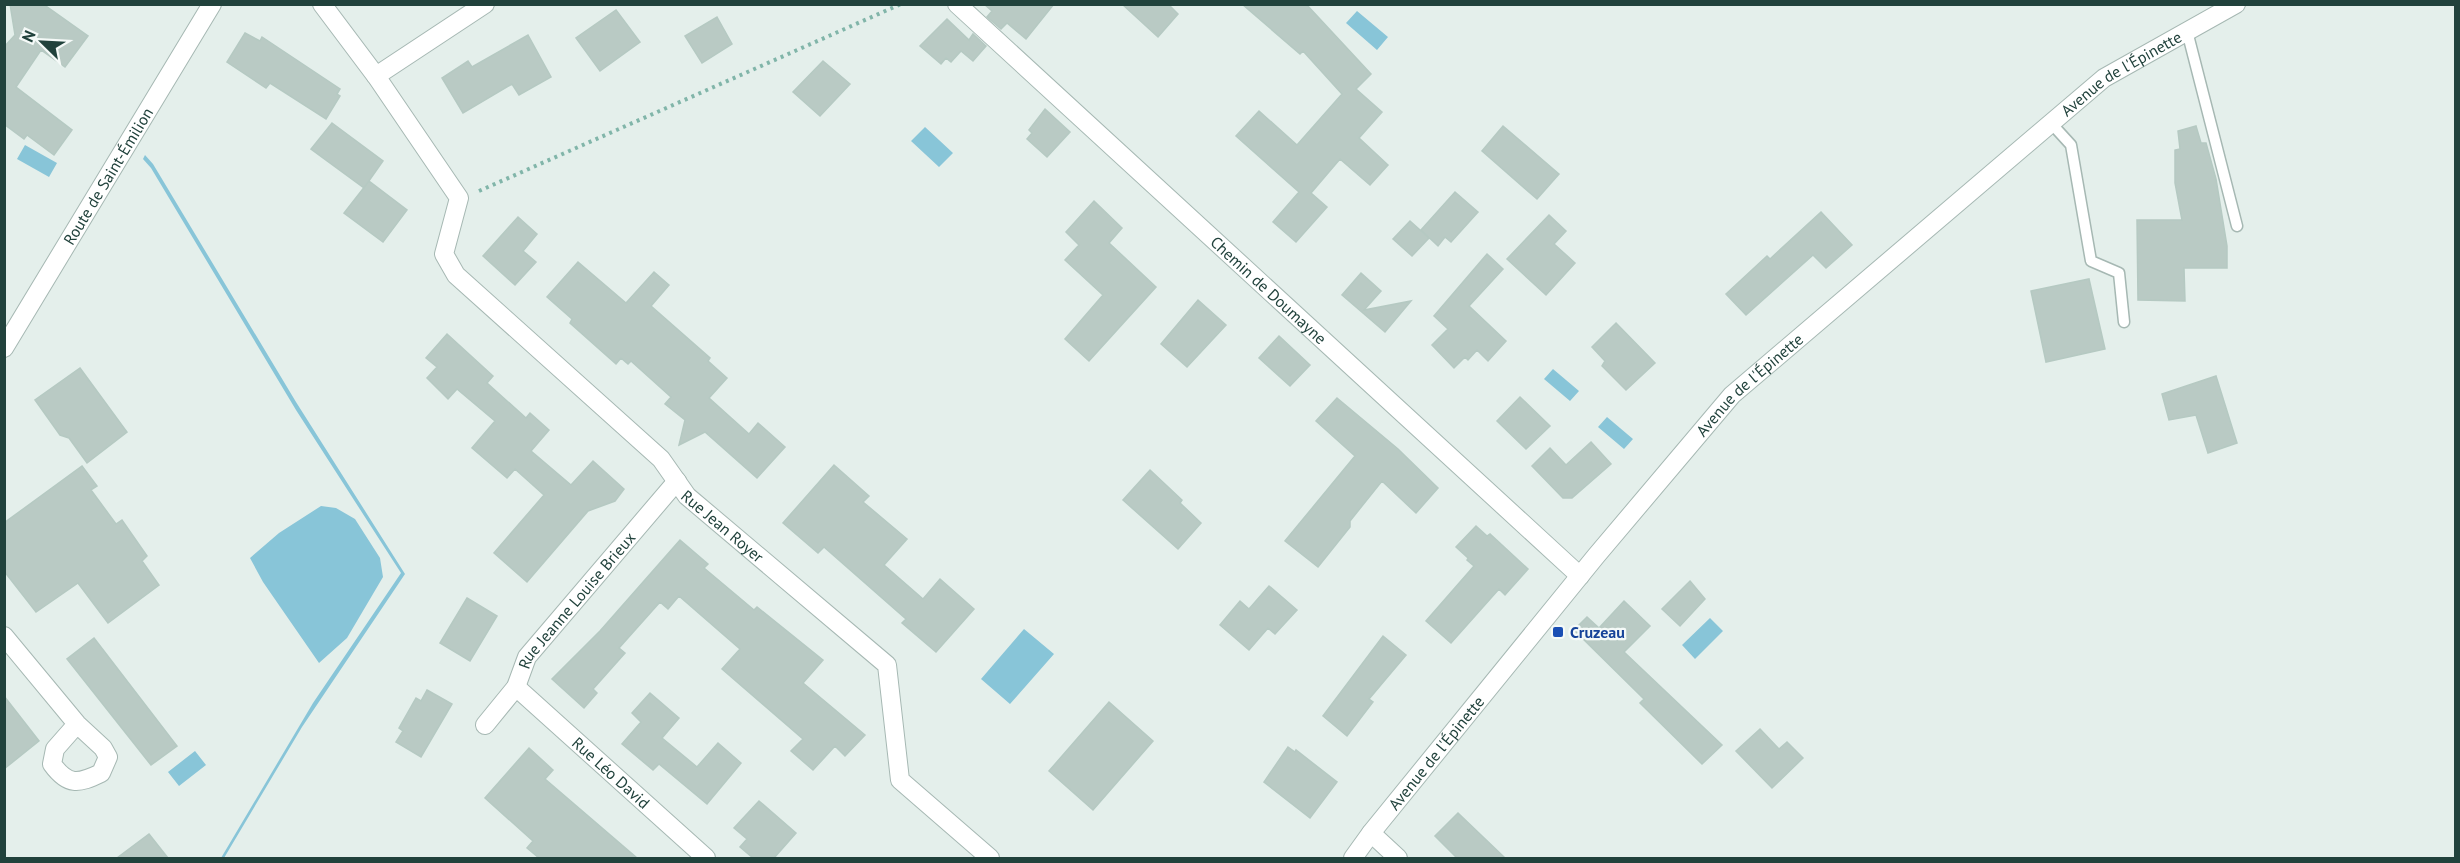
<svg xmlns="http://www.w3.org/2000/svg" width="2460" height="863" font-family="'PT Sans',sans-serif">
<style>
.water{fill:#88c5d8}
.building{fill:#b9cac4;stroke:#b5c9c2;stroke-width:1.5}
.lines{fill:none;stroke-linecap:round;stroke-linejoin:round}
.service-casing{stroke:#a6b8b3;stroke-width:13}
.minor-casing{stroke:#a6b8b3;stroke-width:20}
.tertiary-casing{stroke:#a6b8b3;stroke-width:20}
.path{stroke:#81b5a9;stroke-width:4;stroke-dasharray:3 4.5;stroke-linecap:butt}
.service{stroke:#fff;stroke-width:10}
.minor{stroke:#fff;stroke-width:18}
.tertiary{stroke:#fff;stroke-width:18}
.transit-dot{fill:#1a4fb4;stroke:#f5faf8;stroke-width:2}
.labels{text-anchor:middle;stroke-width:4.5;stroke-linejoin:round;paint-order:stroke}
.street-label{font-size:16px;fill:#21423c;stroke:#f5faf8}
.transit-label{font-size:16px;font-weight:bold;fill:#164399;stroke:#f5faf8;text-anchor:start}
</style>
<rect width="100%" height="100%" fill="#e4efeb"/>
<path class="water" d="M 1357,11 L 1388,37 L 1377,50 L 1346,23 Z
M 925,127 L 953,153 L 939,167 L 911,141 Z
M 25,145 L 57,163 L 49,177 L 17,159 Z
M 145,155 L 153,164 L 296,402 L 405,574 L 302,727 L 224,858 L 221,858 L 313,703 L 401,573 L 296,410 L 151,168 L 143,159 Z
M 1553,369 L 1579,391 L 1570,401 L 1544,379 Z
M 1607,417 L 1633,439 L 1624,449 L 1598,427 Z
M 321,506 L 336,508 L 355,519 L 380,558 L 383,577 L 347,638 L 319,663 L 263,582 L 250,558 L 279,533 Z
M 1710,618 L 1723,631 L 1695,659 L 1682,645 Z
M 1024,629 L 1054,654 L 1010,704 L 981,679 Z
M 195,751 L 206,765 L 179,786 L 168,772 Z"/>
<path class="building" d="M 10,4 L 43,4 L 88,36 L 65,67 L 41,50 L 16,87 L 72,130 L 54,155 L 27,135 L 24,139 L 4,124 L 4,47 L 15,35 Z
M 984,4 L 1054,4 L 1026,39 L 1007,23 L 1001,29 L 987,17 L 992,11 Z
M 1122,4 L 1168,4 L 1178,14 L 1158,37 Z
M 1242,4 L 1306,4 L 1371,74 L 1356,89 L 1382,112 L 1359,138 L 1388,165 L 1370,185 L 1340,159 L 1311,193 L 1327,207 L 1296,242 L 1273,222 L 1299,192 L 1236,136 L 1259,111 L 1297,145 L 1342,94 L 1303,51 L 1300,54 Z
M 616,10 L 640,42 L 600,71 L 576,38 Z
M 717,17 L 732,44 L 702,63 L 685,36 Z
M 947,19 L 969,40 L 973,34 L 986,46 L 973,61 L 961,51 L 951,62 L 946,58 L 941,64 L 920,46 Z
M 245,33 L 260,41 L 262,37 L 340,89 L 337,94 L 340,96 L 326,119 L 270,83 L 266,88 L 227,62 Z
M 528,35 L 551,77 L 519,95 L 512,84 L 463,113 L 442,78 L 468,61 L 472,67 Z
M 823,61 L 850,84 L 820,116 L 793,92 Z
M 1045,109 L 1070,132 L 1047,157 L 1027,139 L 1032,133 L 1029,130 Z
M 332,123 L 383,161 L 364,188 L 311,149 Z
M 1503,126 L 1559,174 L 1537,199 L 1482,151 Z
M 2196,126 L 2201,143 L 2206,143 L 2216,179 L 2227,246 L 2227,268 L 2184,268 L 2185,301 L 2138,300 L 2137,220 L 2182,220 L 2175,183 L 2175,150 L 2180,149 L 2178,131 Z
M 369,181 L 407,210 L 383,242 L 344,213 Z
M 1455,192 L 1478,212 L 1451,242 L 1445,237 L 1438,246 L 1421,230 Z
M 1094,201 L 1122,228 L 1109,243 L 1156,287 L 1089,361 L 1065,339 L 1103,295 L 1065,260 L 1079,245 L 1066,232 Z
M 1821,212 L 1852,245 L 1826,268 L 1813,255 L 1746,315 L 1726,294 L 1767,256 L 1770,259 Z
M 1549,215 L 1566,231 L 1554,244 L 1575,263 L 1546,295 L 1507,259 Z
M 518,217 L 537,234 L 523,251 L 536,262 L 515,285 L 483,256 Z
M 1410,221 L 1429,238 L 1412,256 L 1393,239 Z
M 1487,254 L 1503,269 L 1469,306 L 1506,341 L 1488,361 L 1477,350 L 1468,360 L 1465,357 L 1454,368 L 1432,345 L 1448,329 L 1434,316 Z
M 578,262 L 626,303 L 654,272 L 669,285 L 651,306 L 710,358 L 708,361 L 727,378 L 709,398 L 749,434 L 758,423 L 785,447 L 757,478 L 705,432 L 679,445 L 685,420 L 665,404 L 671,397 L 631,361 L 628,364 L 621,358 L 616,364 L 570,323 L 572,319 L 547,297 Z
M 1361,273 L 1381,291 L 1364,310 L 1411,301 L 1385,332 L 1342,295 Z
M 2089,279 L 2105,349 L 2046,362 L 2031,291 Z
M 1198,300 L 1226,325 L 1187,367 L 1161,344 Z
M 1616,323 L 1655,363 L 1626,390 L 1602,366 L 1605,361 L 1592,347 Z
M 447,334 L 493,376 L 487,383 L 526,418 L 530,413 L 549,430 L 531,451 L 571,485 L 593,461 L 624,489 L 615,501 L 588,511 L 527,582 L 494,553 L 544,495 L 515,469 L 507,478 L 472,448 L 495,421 L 457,389 L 448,399 L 427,378 L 437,367 L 426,358 Z
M 1279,336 L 1310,365 L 1290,386 L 1259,358 Z
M 80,368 L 127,432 L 87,463 L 69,438 L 60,435 L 35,400 Z
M 2216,376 L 2237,443 L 2208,453 L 2196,415 L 2169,420 L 2162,394 Z
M 1520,397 L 1550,426 L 1526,449 L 1497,421 Z
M 1337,398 L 1398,449 L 1438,488 L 1416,513 L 1382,481 L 1350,521 L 1350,527 L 1318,567 L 1285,541 L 1355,456 L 1316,421 Z
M 1591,442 L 1611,464 L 1572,498 L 1563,498 L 1532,466 L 1550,448 L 1566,465 Z
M 834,465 L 869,496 L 863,502 L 907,539 L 884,565 L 923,599 L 940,579 L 974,609 L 936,652 L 902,623 L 906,619 L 824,547 L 818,553 L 783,523 Z
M 82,466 L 97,486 L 91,490 L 116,524 L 122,520 L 147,556 L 142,561 L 159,585 L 108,623 L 78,583 L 36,612 L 4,571 L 4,523 Z
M 1150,470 L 1182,500 L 1180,503 L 1201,523 L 1178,549 L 1123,500 Z
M 1476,526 L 1487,536 L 1490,534 L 1528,569 L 1505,595 L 1499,589 L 1451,643 L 1426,621 L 1474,566 L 1467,560 L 1468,558 L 1456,547 Z
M 680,540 L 708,564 L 704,568 L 754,610 L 757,607 L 823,660 L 803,683 L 865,735 L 845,756 L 835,746 L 813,770 L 791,751 L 803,739 L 722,669 L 740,649 L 679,596 L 668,609 L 660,602 L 619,648 L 625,653 L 593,689 L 597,693 L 584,708 L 552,679 L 600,631 Z
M 1690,581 L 1705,599 L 1680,626 L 1662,609 Z
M 1269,586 L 1297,610 L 1275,634 L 1268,628 L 1249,650 L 1220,625 L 1240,601 L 1249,609 Z
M 467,598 L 497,616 L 470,661 L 440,643 Z
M 1624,601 L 1650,626 L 1624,652 L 1722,745 L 1702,764 L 1640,703 L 1644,699 L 1574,630 L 1587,617 L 1599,628 Z
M 1383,636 L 1406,655 L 1369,699 L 1373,702 L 1347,736 L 1323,716 Z
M 94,638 L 177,746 L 151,765 L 67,659 Z
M 427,690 L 452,704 L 421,757 L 396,742 L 403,731 L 399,728 L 416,698 L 421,701 Z
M 650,693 L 679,718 L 662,738 L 697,767 L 718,743 L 741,763 L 707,804 L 659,764 L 653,770 L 622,744 L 641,722 L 632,713 Z
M 4,696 L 39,741 L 4,769 Z
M 1109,702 L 1153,741 L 1093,810 L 1049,771 Z
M 1760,729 L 1779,749 L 1787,742 L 1803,758 L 1772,788 L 1736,751 Z
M 1288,747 L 1295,752 L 1296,750 L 1337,782 L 1310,818 L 1264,782 Z
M 529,748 L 553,770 L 545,779 L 637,858 L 539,858 L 527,848 L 533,841 L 485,798 Z
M 759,801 L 796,833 L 774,858 L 753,858 L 740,847 L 747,839 L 734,828 Z
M 1458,813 L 1505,858 L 1457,858 L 1435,836 Z
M 149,834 L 168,858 L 117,858 Z"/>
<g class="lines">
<g class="service-casing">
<path id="service" d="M 2187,31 L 2237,226
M 2050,122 L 2071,145 L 2091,261 L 2119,273 L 2124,322"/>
</g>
<g class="minor-casing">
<g id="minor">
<path id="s1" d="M 322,4 L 376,76 L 459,198 L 444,254 L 456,275 L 661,459 L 687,496 L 887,665 L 900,780 L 990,858"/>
<path id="s2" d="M 957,4 L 1580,576"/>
<path d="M 376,76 L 485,4"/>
<path d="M 4,636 L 77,724 L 103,748 L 108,757 L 101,773 C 78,784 68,786 52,764 L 55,749 L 77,724"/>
<path id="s3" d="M 516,687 L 706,858"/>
<path id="s4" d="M 485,725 L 516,687 L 527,657 L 677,481"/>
<path d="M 1371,833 L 1398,858"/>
</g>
</g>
<g class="tertiary-casing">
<g id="tertiary">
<path id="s5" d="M 4,348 L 212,4"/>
<path id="s6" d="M 1353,858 L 1371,833 L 1596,556 L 1732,395 L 2104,78 L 2236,4"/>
</g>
</g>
<path class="path" d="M 479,191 L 901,4"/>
<use href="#service" class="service"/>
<use href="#minor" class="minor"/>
<use href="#tertiary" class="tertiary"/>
</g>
<rect class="transit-dot" x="1552" y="626" width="12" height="12" rx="3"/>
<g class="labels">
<g class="street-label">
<text dy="6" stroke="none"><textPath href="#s6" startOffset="1104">Avenue de l'Épinette</textPath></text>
<text dy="6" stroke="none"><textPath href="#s5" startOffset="201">Route de Saint-Émilion</textPath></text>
<text dy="6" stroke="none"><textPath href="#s2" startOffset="423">Chemin de Doumayne</textPath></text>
<text dy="6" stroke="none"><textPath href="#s6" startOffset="618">Avenue de l'Épinette</textPath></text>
<text dy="6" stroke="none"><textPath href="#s1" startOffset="687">Rue Jean Royer</textPath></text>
<text dy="6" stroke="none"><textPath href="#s4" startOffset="156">Rue Jeanne Louise Brieux</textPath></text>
<text dy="6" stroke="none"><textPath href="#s6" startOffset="134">Avenue de l'Épinette</textPath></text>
<text dy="6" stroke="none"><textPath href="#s3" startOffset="128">Rue Léo David</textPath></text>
</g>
<g class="transit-label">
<text x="1570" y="638">Cruzeau</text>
</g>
</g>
<rect width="2460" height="863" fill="none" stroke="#21423c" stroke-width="12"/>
<g transform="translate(42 42) rotate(294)" stroke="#f5faf8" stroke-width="4.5" paint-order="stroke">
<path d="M0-4.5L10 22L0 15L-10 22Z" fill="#21423c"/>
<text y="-9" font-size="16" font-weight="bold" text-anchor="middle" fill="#21423c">N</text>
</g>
</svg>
